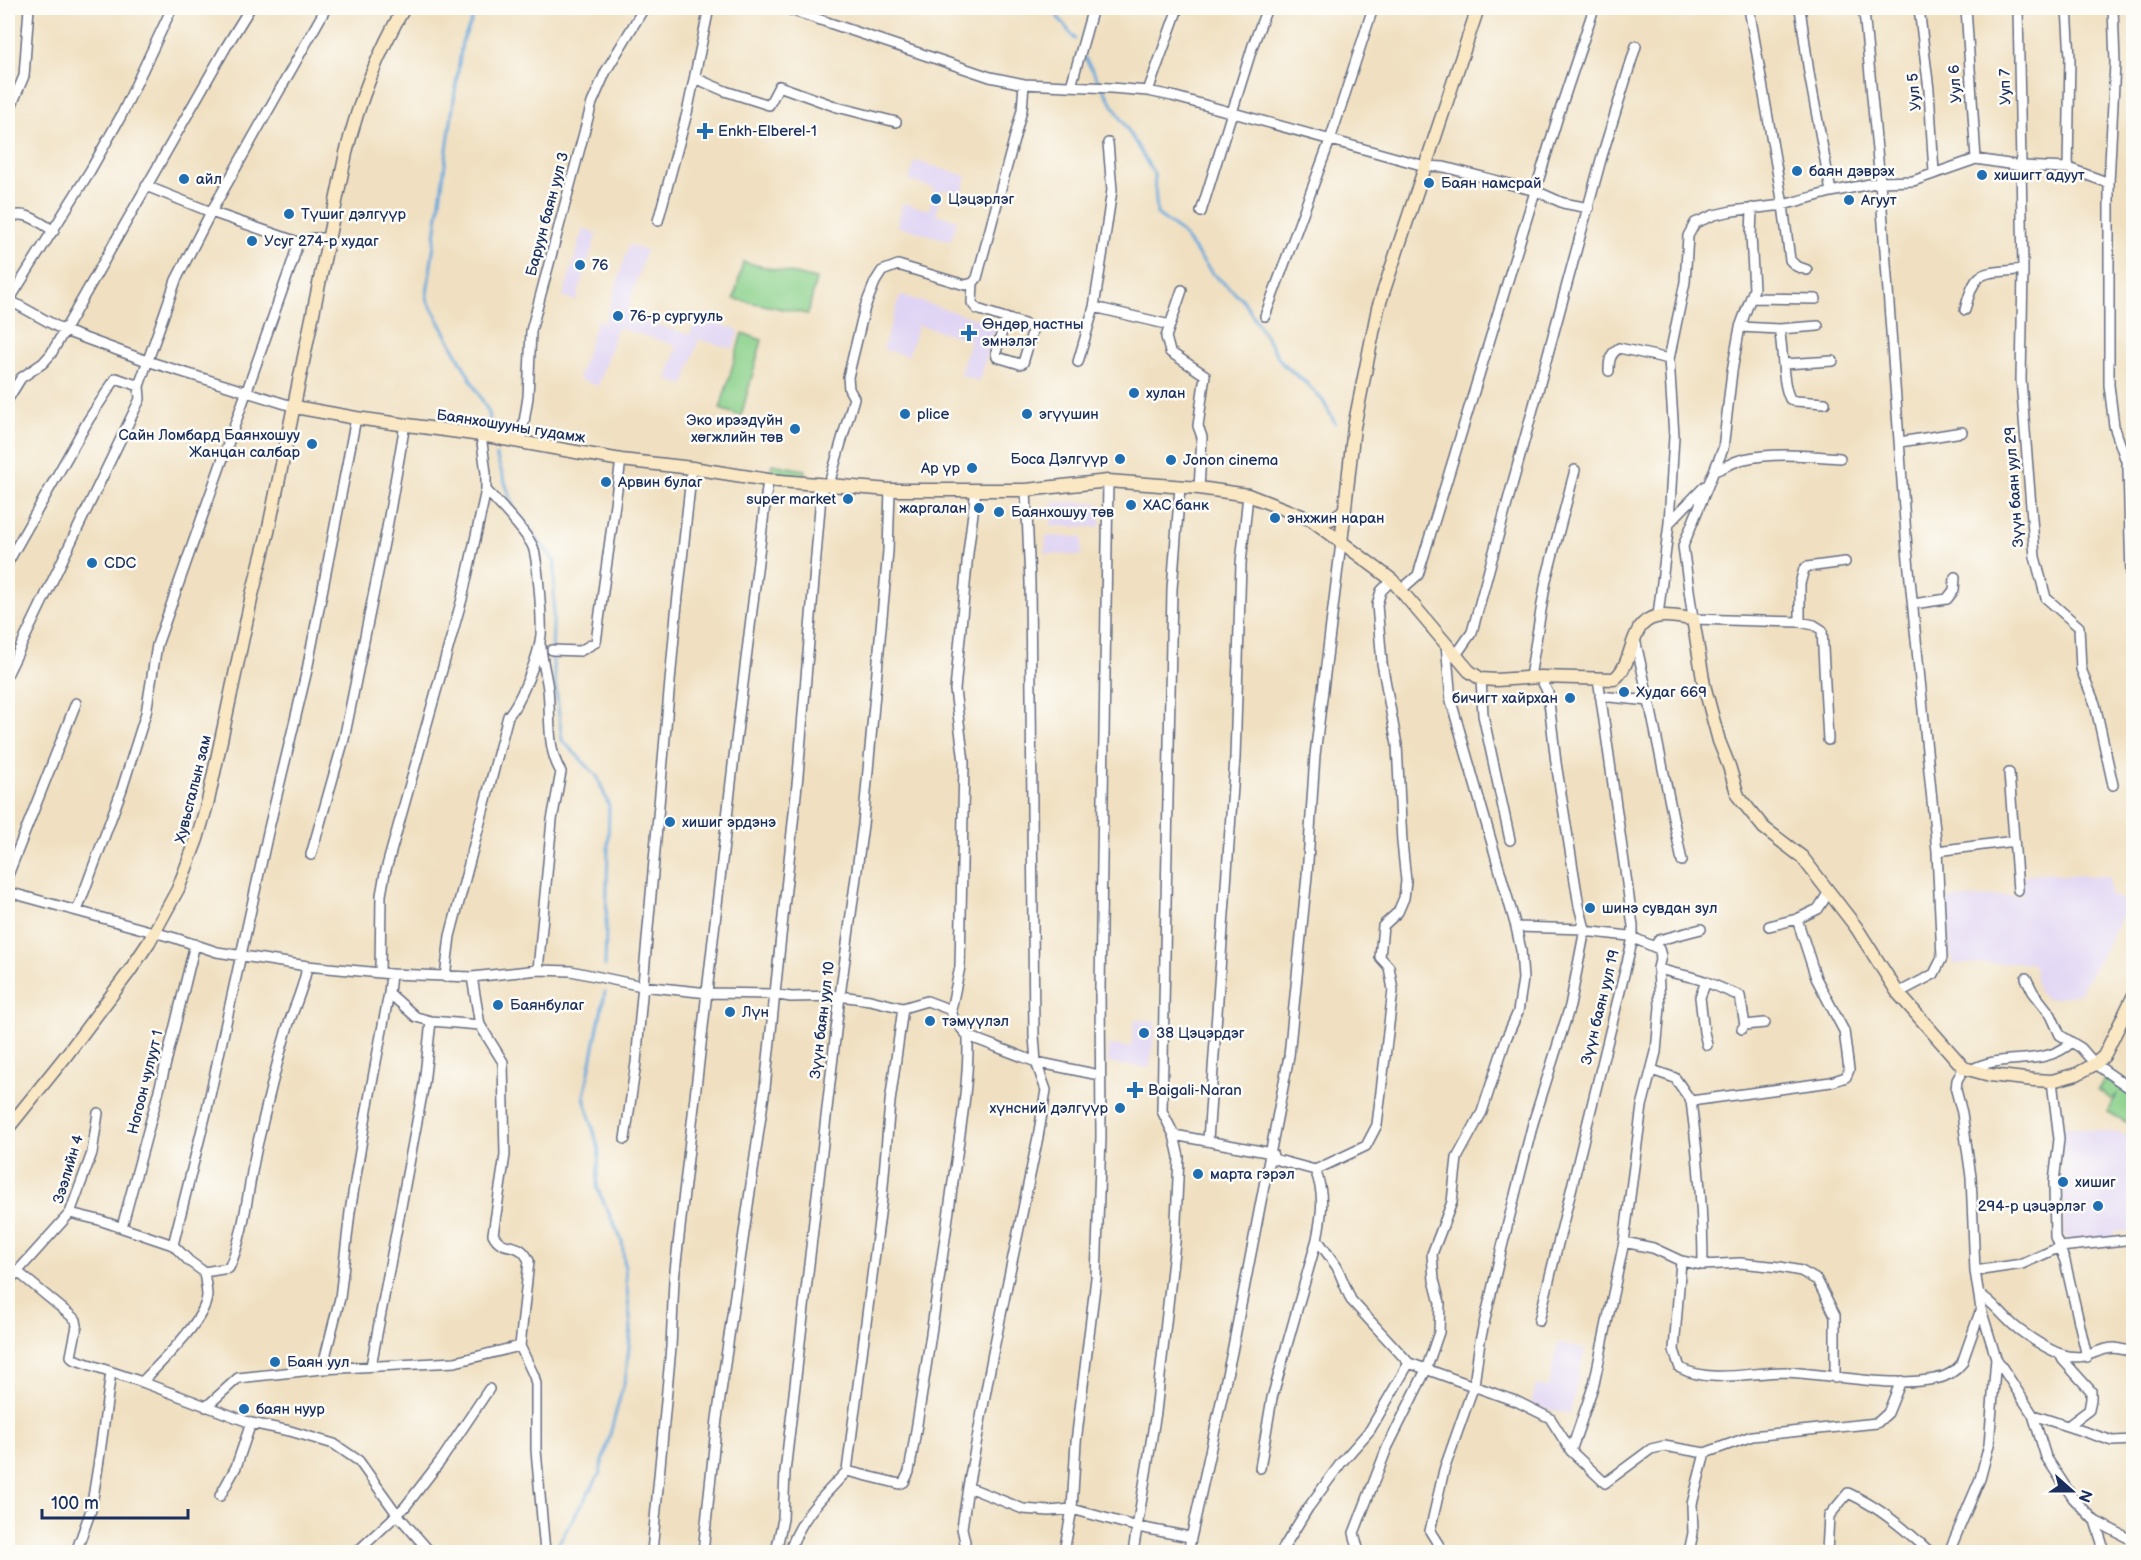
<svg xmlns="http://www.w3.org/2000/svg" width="2141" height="1560" font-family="'Balsamiq Sans',sans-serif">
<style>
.built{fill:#e0d4f4}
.green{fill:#8bd18b;stroke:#538074;stroke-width:1.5}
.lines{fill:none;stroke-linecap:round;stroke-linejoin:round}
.stream{stroke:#68a8db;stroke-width:3}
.street-casing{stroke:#666d81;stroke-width:12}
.secondary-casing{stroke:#666d81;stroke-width:15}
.street{stroke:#fff;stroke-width:9}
.secondary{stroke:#fae7c3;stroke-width:12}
.poi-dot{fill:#1f6fb2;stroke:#fdfcf7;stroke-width:2}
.labels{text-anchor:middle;stroke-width:5;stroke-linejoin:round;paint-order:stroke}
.street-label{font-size:15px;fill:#1b2f5e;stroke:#fdfcf7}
.poi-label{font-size:15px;fill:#1b2f5e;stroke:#fdfcf7;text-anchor:start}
</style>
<rect width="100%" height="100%" fill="#fdfcf7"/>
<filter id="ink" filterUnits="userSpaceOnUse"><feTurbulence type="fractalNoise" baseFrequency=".0167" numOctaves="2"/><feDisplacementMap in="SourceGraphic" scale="12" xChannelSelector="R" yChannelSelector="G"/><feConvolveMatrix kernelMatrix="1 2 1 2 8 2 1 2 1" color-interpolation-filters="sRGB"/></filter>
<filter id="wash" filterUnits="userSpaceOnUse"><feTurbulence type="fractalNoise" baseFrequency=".008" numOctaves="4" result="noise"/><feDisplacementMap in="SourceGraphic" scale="24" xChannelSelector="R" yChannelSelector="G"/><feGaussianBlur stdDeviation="1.35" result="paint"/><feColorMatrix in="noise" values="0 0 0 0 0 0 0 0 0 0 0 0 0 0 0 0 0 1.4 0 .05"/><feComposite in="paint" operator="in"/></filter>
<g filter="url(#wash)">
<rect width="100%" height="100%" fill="#f0e0c1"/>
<path class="built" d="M 915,161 L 967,176 L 962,194 L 943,189 L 936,214 L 957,220 L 951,241 L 897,226 L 903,203 L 929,210 L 934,188 L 909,181 Z
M 583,229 L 597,233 L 576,301 L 563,297 Z
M 629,245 L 646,250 L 626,315 L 690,335 L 696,317 L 739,330 L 733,349 L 699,339 L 684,385 L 667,380 L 677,346 L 617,327 L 598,386 L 578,379 L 597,320 L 605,322 Z
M 900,295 L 996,325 L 979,381 L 960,375 L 970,340 L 918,325 L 908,356 L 883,349 Z
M 1052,502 L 1100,503 L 1100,527 L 1051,526 Z
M 1046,536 L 1082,537 L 1081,556 L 1045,553 Z
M 2053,872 L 2054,875 L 2109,876 L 2110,896 L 2130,901 L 2093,971 L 2079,993 L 2059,998 L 2046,999 L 2038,992 L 2034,966 L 2031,963 L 1953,964 L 1950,951 L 1946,899 L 2023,895 L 2023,877 L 2027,875 Z
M 1135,1019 L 1156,1022 L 1150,1068 L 1107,1063 L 1109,1045 L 1131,1047 Z
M 2062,1126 L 2133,1135 L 2133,1231 L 2113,1232 L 2113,1238 L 2068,1240 L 2064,1233 Z
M 1558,1343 L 1585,1349 L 1570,1414 L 1531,1405 L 1536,1385 L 1548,1387 Z"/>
<path class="green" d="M 743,262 L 816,279 L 808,314 L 734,299 Z
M 742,333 L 762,340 L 741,416 L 720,409 Z
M 772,464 L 805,470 L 804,476 L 771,471 Z
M 2106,1078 L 2133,1096 L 2133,1126 L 2108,1112 L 2118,1093 L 2112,1100 L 2098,1089 Z"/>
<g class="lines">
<path class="stream" d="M 478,8 L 462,42 L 427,294 L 427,299 L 489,413 L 491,429
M 1055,8 L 1058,17 L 1075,39
M 1085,58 L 1154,174 L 1157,214 L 1181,232 L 1212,273 L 1243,300 L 1282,363 L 1306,383 L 1323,401 L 1335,423
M 496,455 L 514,509 L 555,562 L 552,655 L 562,740 L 597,776 L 609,806 L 605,966
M 561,1552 L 557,1546 L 599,1475 L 626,1375 L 631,1328 L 622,1241 L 597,1188 L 599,1150 L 584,1097 L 605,992"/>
</g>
</g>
<g filter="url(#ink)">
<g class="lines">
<g class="street-casing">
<path id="street" d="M 785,8 L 990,77 L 1024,84 L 1111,88 L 1148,91 L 1172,96 L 1425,166 L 1444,167 L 1536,191 L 1563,203 L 1589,208
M 1749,8 L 1783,205 L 1790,260 L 1796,266 L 1807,270
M 1800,8 L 1809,73 L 1831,192
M 1860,8 L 1860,10 L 1864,11 L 1880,182 L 1907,549 L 1937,851 L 1942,958 L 1934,974 L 1898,993
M 1919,8 L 1929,90 L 1934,173
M 1966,8 L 1976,159
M 2018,8 L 2023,269 L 2021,380 L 2035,557 L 2046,598 L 2079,627 L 2081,669 L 2095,704 L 2113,785
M 2067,8 L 2070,57 L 2068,168
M 695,78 L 725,91 L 769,105 L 779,86 L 837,107 L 896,122
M 1071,86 L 1093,8
M 1148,91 L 1178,8
M 8,114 L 24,76 L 29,8
M 2109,183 L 2115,63 L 2113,8
M 146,186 L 211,212 L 326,8
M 1752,208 L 1751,236 L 1754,289 L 1740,327 L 1732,371 L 1723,449 L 1683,546 L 1693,619 L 1800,622 L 1814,625 L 1822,630 L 1828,740
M 1201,212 L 1253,45 L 1267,8
M 8,219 C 23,208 39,222 54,231
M 658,221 L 687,113 L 709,8
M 973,283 L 972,303 L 977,309 L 1027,325 L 1032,329 L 1031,336 L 1023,363 L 1020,364 L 997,357 L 996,352 L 1006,318
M 1182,290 L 1166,337 L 1170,352 L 1205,375 L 1198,426 L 1202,437 L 1199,488
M 1751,298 L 1816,299
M 9,300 L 65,331 L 147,361 L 295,407
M 8,302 L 90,171 L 121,116 L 172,8
M 1094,307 L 1170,325
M 1965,310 C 1976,265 1983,275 2023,269
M 1265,316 L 1330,140 L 1373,8
M 1740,327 L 1779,329 L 1818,326
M 1779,329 C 1784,350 1781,381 1790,399 L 1795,401 L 1825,403
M 1078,362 L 1094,307 L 1104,244 L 1112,190 L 1108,143
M 1784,364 L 1833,361
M 1609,371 C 1609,360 1610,354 1619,348 L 1669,359
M 8,399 L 21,378 L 43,363 L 51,354 L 226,47 L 250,8
M 521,441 L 528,397 L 531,331 L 592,103 L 606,71 L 644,8
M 1900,442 L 1962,432
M 1714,471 C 1724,468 1734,461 1744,459 C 1776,452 1808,456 1840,458
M 829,484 L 854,398 L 849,389 L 848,377 L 865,307 L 875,282 L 882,271 L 898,265 L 965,285 L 973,283 L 977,278 L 1022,110 L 1024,84
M 1669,523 L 1705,486
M 8,562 L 89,419 L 116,378 L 139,386
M 1401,590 L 1418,575 L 1559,113 L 1594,8
M 1913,604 L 1947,599 L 1954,590 L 1955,577
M 1658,616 L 1669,523 L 1674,436 L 1669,359 L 1685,282 L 1688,236 L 1695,223 L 1714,215 L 1732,211 L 1783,205 L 1831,192 L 1880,182 L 1913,181 L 1976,159 L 2021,166 L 2068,168 L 2109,183 L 2109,385 L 2114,426 L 2128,467 L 2131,576 L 2134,582
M 1800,622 L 1800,584 L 1804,569 L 1807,567 L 1845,562
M 1635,639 L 1649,701
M 552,650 L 580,651 L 596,642 L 621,460
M 1456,655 L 1472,632 L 1602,156 L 1636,46
M 8,673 L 140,399 L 139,386 L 176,280 L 211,212 L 298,242 L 313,238 L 328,238
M 1530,677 L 1546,580 L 1575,470
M 1481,679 L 1483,715 L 1510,840
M 1600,696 L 1649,701 L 1682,861
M 2009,773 L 2018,890
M 1937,851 L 2014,841
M 311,855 L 344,739 L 387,528 L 405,424
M 8,875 L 76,703
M 8,892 L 175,938 L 217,952 L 307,966 L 391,974 L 389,993 L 416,1017 L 431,1021 L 480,1025
M 77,911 L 122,789 L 146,713 L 157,645 L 293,260 L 298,242
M 1769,926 L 1797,919 L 1818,909 L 1829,892
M 1516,927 L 1585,929
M 1654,947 L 1659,940 L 1701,929
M 1658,968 C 1674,975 1691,975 1706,982 L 1700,997 L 1704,1032 L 1707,1045
M 538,970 L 552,820 L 561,772 C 546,748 551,716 548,689 C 546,674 542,661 541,647
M 380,973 L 381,895 L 385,873 L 462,599 L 486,490 L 486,473 L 481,435
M 391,974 L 472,977 L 538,970 L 571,971 L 642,986 L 708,993 L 773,994 L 791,997 L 840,996 L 870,1000 L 903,1008 L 927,1001 L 951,1010 L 954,1020 L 968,1036 L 1036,1062 L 1099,1075
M 445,977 L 450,936 L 508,716 C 521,701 539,656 541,635 C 542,620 538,560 533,547 C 526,531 498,503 486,490
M 472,977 L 480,1025 L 503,1062 L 505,1155 L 493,1234 C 503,1254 519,1238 529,1261 L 520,1346 L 534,1376 L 536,1384 L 536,1450 L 545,1552
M 2026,978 L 2033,992 L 2051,1015 L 2060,1035 L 2081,1048 L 2095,1064 L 2134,1091
M 1704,981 L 1740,996 L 1745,1025 L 1742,1029
M 951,1010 L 960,967 L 964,762 L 955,690 L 968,553 L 976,489
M 1745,1025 L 1765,1023
M 1964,1068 L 1957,1080 L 1956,1090 L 1962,1113 L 1971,1177 L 1975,1271 L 1981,1309 L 1996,1358 L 2033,1415 L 2046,1457 L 2073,1498 L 2095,1521 L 2102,1543 L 2102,1552
M 1652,1070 L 1675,1078 L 1691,1101 L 1831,1082 L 1846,1077 L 1849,1070 L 1844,1031 L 1816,978 L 1797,919
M 1971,1070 C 2001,1052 2043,1068 2071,1043
M 2052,1081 L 2059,1139 L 2054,1182 L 2055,1237 L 2065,1261 L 2087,1357
M 1691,1101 C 1698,1156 1703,1209 1703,1265
M 1174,1135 L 1272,1153 L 1274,1159 L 1315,1170 C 1325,1194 1322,1214 1317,1239 L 1337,1267 L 1351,1300 L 1409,1363 L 1518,1402 L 1550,1418 L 1571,1451 L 1605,1483 L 1651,1449 L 1664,1446 L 1705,1453 L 1752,1436 L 1877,1423 L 1888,1413 L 1901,1381
M 625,1139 L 636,1063 L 676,614 L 692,468
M 1208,1140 L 1235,758 L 1241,563 L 1248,495
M 1315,1170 L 1366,1146 L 1377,1125 L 1393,990 L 1389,967 L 1380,957 L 1383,926 L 1398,912 L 1404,898 L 1406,881 L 1402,842 L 1397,745 L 1382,663 L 1377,605 L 1381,591 L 1392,580
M 70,1213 L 99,1220 L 173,1245 L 189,1261 L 204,1272 C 205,1280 207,1289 207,1296 C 205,1321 160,1363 142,1382
M 122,1227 L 162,1079 L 195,944
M 1624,1242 L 1653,1248 L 1681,1261 L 1703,1265 L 1740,1263 L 1780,1267 L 1801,1271 L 1817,1280 L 1835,1315 L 1835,1378
M 173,1245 L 207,1109 L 269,828 L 307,670 L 356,418
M 1681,1261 L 1674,1350 L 1680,1368 C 1711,1384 1751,1372 1784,1372 C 1834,1374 1885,1388 1935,1379 C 1947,1377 1955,1372 1962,1363 L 1981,1309
M 1975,1271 L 2022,1264 L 2060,1247 L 2134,1239
M 18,1272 L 76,1320 L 77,1326 L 71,1356 L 73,1359 L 142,1382 L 251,1423 L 290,1431 L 334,1444 L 359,1461 L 397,1514 L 430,1552
M 204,1272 L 229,1268 C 247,1228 248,1180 259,1138 C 267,1104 275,1069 285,1036 C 291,1012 304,990 307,966
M 8,1282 L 70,1213 L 92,1153 L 98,1113
M 1979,1294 C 1992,1301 1999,1312 2010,1322 C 2020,1332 2048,1350 2061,1354 C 2087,1363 2094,1348 2115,1348 C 2121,1349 2128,1351 2134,1351
M 1539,1321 L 1633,938 L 1633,926 L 1598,678
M 2060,1354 L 2063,1360 L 2091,1391 L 2091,1399 L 2089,1410 L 2069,1425
M 371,1366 L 424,1084 L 431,1021
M 322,1369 L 340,1298 L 350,1212 L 366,1115 L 389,993
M 206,1407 L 238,1378 L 322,1369 L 455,1362 L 520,1346
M 2033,1415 L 2113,1441 L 2134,1440
M 1571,1451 L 1594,1384 L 1624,1242 L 1642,1106 L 1656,1052 L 1660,1007 L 1658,968 L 1661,956 L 1659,949 L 1629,936 L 1584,931
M 1260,1468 L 1272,1398 L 1317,1239
M 847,1471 L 882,1198 L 890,1102 L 903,1008
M 968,1487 L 1023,1509 L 1049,1511 L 1072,1509 L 1138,1527 L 1190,1537
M 220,1496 L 236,1467 L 251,1423
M 2095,1521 L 2134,1541
M 76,1552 L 91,1510 L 99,1460 L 111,1372
M 357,1552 L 405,1507 L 442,1459 L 489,1389
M 652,1552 L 671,1347 L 674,1280 L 733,765 L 768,480
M 703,1552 L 717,1419 L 765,1088 L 798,775 L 822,483
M 776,1552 L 783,1519 L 785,1472 L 840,996 L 863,825 L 888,551 L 890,490
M 789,1552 C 803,1514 820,1500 847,1471 L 900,1484 L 904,1482 L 909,1472 C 925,1380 938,1288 951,1196 C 958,1143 969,1089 968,1036
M 964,1552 L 965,1542 L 962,1528 L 968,1487 L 993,1353 L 1038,1137 L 1046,1090 L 1036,1062 L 1034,1036 L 1030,582 L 1026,490
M 1064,1552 L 1072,1509 L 1076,1442 L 1096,1278 L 1101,1137 L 1100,988 L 1108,481
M 1133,1552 L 1156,1412 L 1175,1242 L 1179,1157 L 1174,1135 L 1162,1111 L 1172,589 L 1180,487
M 1188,1552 L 1232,1352 L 1289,1056 L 1307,876 L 1315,755 L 1341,543
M 1281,1552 L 1308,1508 L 1341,1463 L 1370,1430 L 1409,1363
M 1359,1552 L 1354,1533 L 1387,1448 L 1426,1370 L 1439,1332 L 1440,1303 L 1434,1280 L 1432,1254 L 1452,1202 L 1457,1158 L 1482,1112 L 1506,1039 L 1518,1012 L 1523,979 L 1521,950 L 1516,927 L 1451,701 L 1446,644
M 1443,1552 L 1430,1531 L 1444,1470 L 1474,1385 L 1480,1341 L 1502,1247 L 1533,1123 L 1570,1006 L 1585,929 L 1579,906 L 1556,763 L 1548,693 L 1540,677
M 1689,1552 L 1693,1533 L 1692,1504 L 1705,1453
M 1827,1552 L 1829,1516 L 1848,1493 C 1879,1507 1905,1529 1930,1552
M 1949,1552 L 1980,1479 L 1989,1445 L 1996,1358"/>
</g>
<g class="secondary-casing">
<path id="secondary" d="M 295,407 L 356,418 L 481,435 L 621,460 L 692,468 L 768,480 L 890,490 L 1026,490 L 1108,481 L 1199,488 L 1248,495 L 1312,520 C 1326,522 1335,520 1345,509
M 1312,520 L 1392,580 L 1469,671 L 1481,679 L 1496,680 L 1540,677 L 1614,679 C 1635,664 1628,622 1656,617 C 1667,614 1682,618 1693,619 L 1704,685 L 1719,741 L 1729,766 L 1738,796 L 1764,828 L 1802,857 L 1856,927 L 1898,993 L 1964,1068 L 1990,1075 L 2034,1080 L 2052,1081 L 2077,1074 L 2095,1064 L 2104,1056 L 2134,995
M 1341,543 L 1354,427 L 1378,308 L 1478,8
M 8,1128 L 65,1057 L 129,972 L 149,942 L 178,889 L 197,839 L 208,801 L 252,595 L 268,532 L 346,153 C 359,101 377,54 404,8"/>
</g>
<use href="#street" class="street"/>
<use href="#secondary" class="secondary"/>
</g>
</g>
<g class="poi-dot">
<path d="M702 122h6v6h6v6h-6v6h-6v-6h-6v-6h6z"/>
<circle cx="1797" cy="171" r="6"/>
<circle cx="1982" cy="175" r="6"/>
<circle cx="184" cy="179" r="6"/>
<circle cx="1429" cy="183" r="6"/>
<circle cx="936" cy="199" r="6"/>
<circle cx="1849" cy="200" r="6"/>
<circle cx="289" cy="214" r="6"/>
<circle cx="252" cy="241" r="6"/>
<circle cx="580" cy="265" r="6"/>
<circle cx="618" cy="316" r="6"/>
<path d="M966 324h6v6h6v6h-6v6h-6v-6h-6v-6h6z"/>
<circle cx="1134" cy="393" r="6"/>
<circle cx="905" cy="414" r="6"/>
<circle cx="1027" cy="414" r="6"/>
<circle cx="795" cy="429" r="6"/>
<circle cx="312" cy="444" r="6"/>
<circle cx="1120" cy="459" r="6"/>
<circle cx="1171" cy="460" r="6"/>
<circle cx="972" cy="468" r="6"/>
<circle cx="606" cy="482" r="6"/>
<circle cx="848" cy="499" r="6"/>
<circle cx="1131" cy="505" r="6"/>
<circle cx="979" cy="508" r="6"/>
<circle cx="999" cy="512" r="6"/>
<circle cx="1275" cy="518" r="6"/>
<circle cx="92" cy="563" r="6"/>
<circle cx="1624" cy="692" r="6"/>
<circle cx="1570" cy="698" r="6"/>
<circle cx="670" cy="822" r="6"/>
<circle cx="1590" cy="908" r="6"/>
<circle cx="498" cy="1005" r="6"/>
<circle cx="730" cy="1012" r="6"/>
<circle cx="930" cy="1021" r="6"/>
<circle cx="1144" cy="1033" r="6"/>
<path d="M1132 1081h6v6h6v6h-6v6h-6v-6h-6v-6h6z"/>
<circle cx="1120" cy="1108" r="6"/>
<circle cx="1198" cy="1174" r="6"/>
<circle cx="2063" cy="1182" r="6"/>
<circle cx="2098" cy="1206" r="6"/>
<circle cx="275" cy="1362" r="6"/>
<circle cx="244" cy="1409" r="6"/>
</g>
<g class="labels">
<g class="street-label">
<text transform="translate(1955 84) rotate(-94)" y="5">Уул 6</text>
<text transform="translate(2005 87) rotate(-91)" y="5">Ууп 7</text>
<text transform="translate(1914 92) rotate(-95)" y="5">Уул 5</text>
<text transform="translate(547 214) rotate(-75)" y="5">Баруун баян уул 3</text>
<text transform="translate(511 426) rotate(9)" y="5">Баянхошууны гудамж</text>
<text transform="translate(2014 487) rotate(-94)" y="5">Зүүн баян уул 29</text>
<text transform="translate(193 789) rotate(-76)" y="5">Хувьсгалын зам</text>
<text transform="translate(1600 1007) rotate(-76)" y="5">Зүүн баян уул 19</text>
<text transform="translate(822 1020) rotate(-83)" y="5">Зүүн баян уул 10</text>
<text transform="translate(145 1082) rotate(-76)" y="5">Ногоон чулуут 1</text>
<text transform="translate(68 1169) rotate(-73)" y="5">Зээлийн 4</text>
</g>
<g class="poi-label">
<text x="718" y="136">Enkh-Elberel-1</text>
<text x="1809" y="176">баян дэврэх</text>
<text x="1994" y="180">хишигт адуут</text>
<text x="196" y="184">айл</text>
<text x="1441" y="188">Баян намсрай</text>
<text x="948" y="204">Цэцэрлэг</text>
<text x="1861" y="205">Агуут</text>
<text x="301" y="219">Түшиг дэлгүүр</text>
<text x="264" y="246">Усуг 274-р худаг</text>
<text x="592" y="270">76</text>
<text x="630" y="321">76-р сургууль</text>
<text x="982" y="329">Өндөр настны<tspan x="982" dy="17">эмнэлэг</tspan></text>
<text x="1146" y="398">хулан</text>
<text x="917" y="419">plice</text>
<text x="1039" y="419">эгүүшин</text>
<text x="783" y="425" text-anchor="end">Эко ирээдүйн<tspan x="783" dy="17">хөгжлийн төв</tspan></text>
<text x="300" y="440" text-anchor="end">Сайн Ломбард Баянхошуу<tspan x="300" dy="17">Жанцан салбар</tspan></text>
<text x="1108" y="464" text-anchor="end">Боса Дэлгүүр</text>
<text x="1183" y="465">Jonon cinema</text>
<text x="960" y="473" text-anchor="end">Ар үр</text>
<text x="618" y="487">Арвин булаг</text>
<text x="836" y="504" text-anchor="end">super market</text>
<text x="1143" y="510">ХАС банк</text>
<text x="967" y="513" text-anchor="end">жаргалан</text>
<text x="1011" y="517">Баянхошуу төв</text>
<text x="1287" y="523">энхжин наран</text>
<text x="104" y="568">CDC</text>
<text x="1636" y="697">Худаг 669</text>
<text x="1558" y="703" text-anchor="end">бичигт хайрхан</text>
<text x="682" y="827">хишиг эрдэнэ</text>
<text x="1602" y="913">шинэ сувдан зул</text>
<text x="510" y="1010">Баянбулаг</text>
<text x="742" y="1017">Лүн</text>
<text x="942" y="1026">тэмүүлэл</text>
<text x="1156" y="1038">38 Цэцэрдэг</text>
<text x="1148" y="1095">Baigali-Naran</text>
<text x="1108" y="1113" text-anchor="end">хүнсний дэлгүүр</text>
<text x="1210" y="1179">марта гэрэл</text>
<text x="2075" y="1187">хишиг</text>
<text x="2086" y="1211" text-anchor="end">294-р цэцэрлэг</text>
<text x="287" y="1367">Баян уул</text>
<text x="256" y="1414">баян нуур</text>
</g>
</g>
<rect width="2141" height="1560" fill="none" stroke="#fdfcf7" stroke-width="30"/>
<g transform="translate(2072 1491) rotate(111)" stroke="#fdfcf7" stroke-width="4.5" paint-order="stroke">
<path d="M0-4.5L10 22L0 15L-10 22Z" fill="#1b2f5e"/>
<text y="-9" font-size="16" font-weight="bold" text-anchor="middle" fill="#1b2f5e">N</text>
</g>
<path d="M42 1509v9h146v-9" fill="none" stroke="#1b2f5e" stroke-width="3"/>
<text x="51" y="1509" font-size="18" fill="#1b2f5e" stroke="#fdfcf7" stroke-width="4.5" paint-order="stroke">100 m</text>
</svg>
